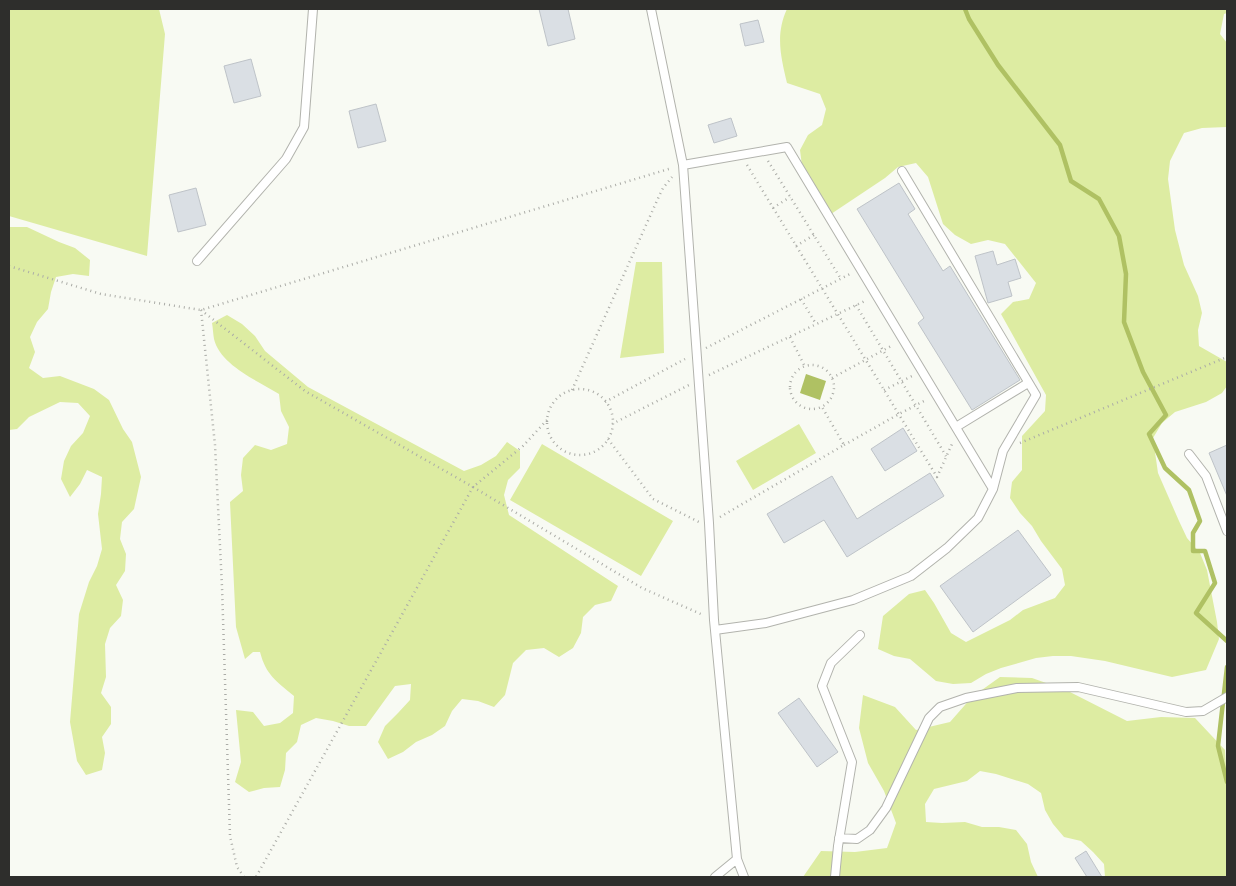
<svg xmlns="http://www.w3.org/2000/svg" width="1236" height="886" font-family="'Noto Sans',sans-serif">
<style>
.green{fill:#ddeca2}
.water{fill:#afc163}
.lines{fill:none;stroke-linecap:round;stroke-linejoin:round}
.stream{stroke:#afc163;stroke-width:4.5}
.building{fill:#dadfe4;stroke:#bec3c8}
.service-casing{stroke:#b2b3ad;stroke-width:10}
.path{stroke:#abaca7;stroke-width:2.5;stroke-dasharray:1 4;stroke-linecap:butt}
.service{stroke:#fff;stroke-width:8}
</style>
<rect width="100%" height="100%" fill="#f8faf3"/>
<path class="green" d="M 9,9 L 159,9 L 165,34 L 147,256 L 9,216 Z
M 787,9 L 1227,9 L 1227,13 L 1224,14 L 1220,34 L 1227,43 L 1227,127 L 1202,128 L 1184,133 L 1170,161 L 1168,179 L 1175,230 L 1184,265 L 1198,296 L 1202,313 L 1198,330 L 1199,346 L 1227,362 L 1227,386 L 1222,393 L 1206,402 L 1175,412 L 1162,423 L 1153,438 L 1158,473 L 1179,521 L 1187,538 L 1200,553 L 1207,570 L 1217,622 L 1219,639 L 1206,670 L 1172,677 L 1105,661 L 1071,656 L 1053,656 L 1036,658 L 1001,668 L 986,674 L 971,683 L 953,684 L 936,681 L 910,659 L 894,656 L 878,649 L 883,616 L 909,594 L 925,590 L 934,603 L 951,633 L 966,642 L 1010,620 L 1023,610 L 1055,598 L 1065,585 L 1062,569 L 1041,541 L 1032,526 L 1020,513 L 1010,498 L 1012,482 L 1022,470 L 1022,436 L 1045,411 L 1046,395 L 1001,314 L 1013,302 L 1029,299 L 1036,283 L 1005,244 L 988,240 L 971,244 L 955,235 L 943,224 L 928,177 L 916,163 L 898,167 L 885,178 L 831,214 L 802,166 L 800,150 L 808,135 L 822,125 L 826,109 L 820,94 L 787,83 C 781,57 775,35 787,9 Z
M 10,227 L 27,227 L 59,242 L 75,248 L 90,260 L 89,276 L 73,274 L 56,277 L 51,292 L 48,309 L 37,322 L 30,337 L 35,352 L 29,368 L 43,378 L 60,376 L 94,389 L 109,400 L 123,429 L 132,442 L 141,477 L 134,509 L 122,522 L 120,539 L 126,554 L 125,571 L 116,585 L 123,600 L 121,616 L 110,628 L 105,644 L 106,677 L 101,693 L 111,707 L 111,724 L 102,737 L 105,753 L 102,770 L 86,775 L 77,761 L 70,722 L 79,614 L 89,582 L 97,566 L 102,549 L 98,514 L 101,494 L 102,477 L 87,470 L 80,484 L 70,497 L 61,479 L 64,461 L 71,446 L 83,433 L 90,416 L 78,403 L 60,402 L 29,417 L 17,429 L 9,430 L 9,230 Z
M 636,262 L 662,262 L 664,353 L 620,358 Z
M 227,315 L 242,324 L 255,336 L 265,351 L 308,387 L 464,471 L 481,465 L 496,456 L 507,442 L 520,451 L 520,468 L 508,480 L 504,495 L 509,515 L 618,586 L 611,601 L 595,605 L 583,617 L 581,633 L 573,648 L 559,657 L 544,648 L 526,650 L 513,663 L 505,695 L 494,707 L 478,701 L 462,699 L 452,711 L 445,726 L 432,735 L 416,742 L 403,752 L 388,759 L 378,742 L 385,726 L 398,713 L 410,700 L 411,684 L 395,686 L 366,726 L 349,726 L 333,721 L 316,718 L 301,725 L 297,742 L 286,753 L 285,770 L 280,787 L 264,788 L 249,792 L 235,782 L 241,762 L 236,710 L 253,712 L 264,726 L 280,723 L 293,713 L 294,696 C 276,681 266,675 260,652 L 253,652 L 245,659 L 236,627 L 230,502 L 243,491 L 241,475 L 243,458 L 255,445 L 271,450 L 287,444 L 289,427 L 281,411 L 279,394 C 258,381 220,365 214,339 C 213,334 213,328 212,323 Z
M 799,424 L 816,453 L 753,490 L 736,461 Z
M 542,444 L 673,521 L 641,576 L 510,500 Z
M 1000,677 L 1032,678 L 1066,690 L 1127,721 L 1161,717 L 1195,718 L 1225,750 L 1227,784 L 1227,877 L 1105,877 L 1104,864 L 1093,852 L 1081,841 L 1064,837 L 1053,824 L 1045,810 L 1041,793 L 1028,784 L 996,774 L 980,771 L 967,781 L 934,789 L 925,804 L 926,822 L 942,823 L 965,822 L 982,827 L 999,827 L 1016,830 L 1027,844 L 1031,862 L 1038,877 L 803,877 L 821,851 L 855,852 L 887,848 L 896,823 L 884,791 L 868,763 L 859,728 L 863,695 L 895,707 L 916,730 L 950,722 L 972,697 Z"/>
<path class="water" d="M 806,374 L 826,381 L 820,400 L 800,393 Z"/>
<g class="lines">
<path class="stream" d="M 965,9 L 969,19 L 998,65 L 1060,145 L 1071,181 L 1099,199 L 1119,236 L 1126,274 L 1124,322 L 1143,372 L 1166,415 L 1149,434 L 1165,468 L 1189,490 L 1200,521 L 1193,533 L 1193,551 L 1205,551 L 1215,583 L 1196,613 L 1227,641
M 1227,667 L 1218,746 L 1227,782"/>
</g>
<path class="building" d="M 539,9 L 568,9 L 575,39 L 548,46 Z
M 758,20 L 764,42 L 745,46 L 740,24 Z
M 251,59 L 261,96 L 234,103 L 224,66 Z
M 376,104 L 386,141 L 358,148 L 349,111 Z
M 731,118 L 737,136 L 714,143 L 708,125 Z
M 899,183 L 915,209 L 908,214 L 943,271 L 950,266 L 1020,380 L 972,410 L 918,323 L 924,318 L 857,209 Z
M 196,188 L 206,225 L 178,232 L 169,195 Z
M 993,251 L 997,265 L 1015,259 L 1021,278 L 1008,282 L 1012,296 L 988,303 L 975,256 Z
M 903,428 L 917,451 L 885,471 L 871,449 Z
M 1227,445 L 1227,496 L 1209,453 Z
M 930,473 L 944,496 L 847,557 L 824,520 L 784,543 L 767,514 L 832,476 L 857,519 Z
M 1018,530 L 1051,575 L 973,632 L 940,586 Z
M 799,698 L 838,752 L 817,767 L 778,713 Z
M 1086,851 L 1102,877 L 1087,877 L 1075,858 Z"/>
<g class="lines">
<g class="service-casing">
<path id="service" d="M 651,9 L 683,165 L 709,523 L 714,620 L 737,859 L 744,877
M 683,165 L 787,147 L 993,489 L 978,518 L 947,548 L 911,576 L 853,600 L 766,623 L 715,630
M 902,171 L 1036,395 L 1003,451 L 993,489
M 197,261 L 286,159 L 304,127 L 313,9
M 956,427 L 1028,383
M 1189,454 L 1206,476 L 1227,531
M 839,838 L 857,839 L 870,830 L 886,808 L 929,718 L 940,707 L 966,698 L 1017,688 L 1078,687 L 1186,712 L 1203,711 L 1227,697
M 715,877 L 737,859
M 835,877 L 838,846 L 852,762 L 822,686 L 831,663 L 860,635"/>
</g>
<path class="path" d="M 768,161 L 841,279
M 747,165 L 937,477 L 952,444
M 773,208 L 790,197
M 796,246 L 814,235
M 9,266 L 101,294 L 201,310 L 672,168
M 801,299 L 816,324
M 856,305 L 946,456
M 201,310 L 305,391 L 473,487 L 256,877
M 201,310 L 215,445 L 222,587 L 230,836 L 237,867 L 244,877
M 790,337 L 805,367
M 706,348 L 852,273
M790 387a22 22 0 1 1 44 0a22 22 0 1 1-44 0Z
M 709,375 L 867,300
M 832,378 L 893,345
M547 422a33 33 0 1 1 66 0a33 33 0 1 1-66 0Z
M 572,390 L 660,194 L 663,188 L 672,177
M 884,390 L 912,376
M 605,402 L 685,359
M 547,420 L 523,446 L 473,487 L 642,588 L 703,615
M 612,424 L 689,385
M 608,439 L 653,499 L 699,522
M 1020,443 L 1227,357
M 844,445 L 899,414 L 926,400
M 720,517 L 844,445 L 822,407"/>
<use href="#service" class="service"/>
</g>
<rect width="1236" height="886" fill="none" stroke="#2e2e2c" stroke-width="20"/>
</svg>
